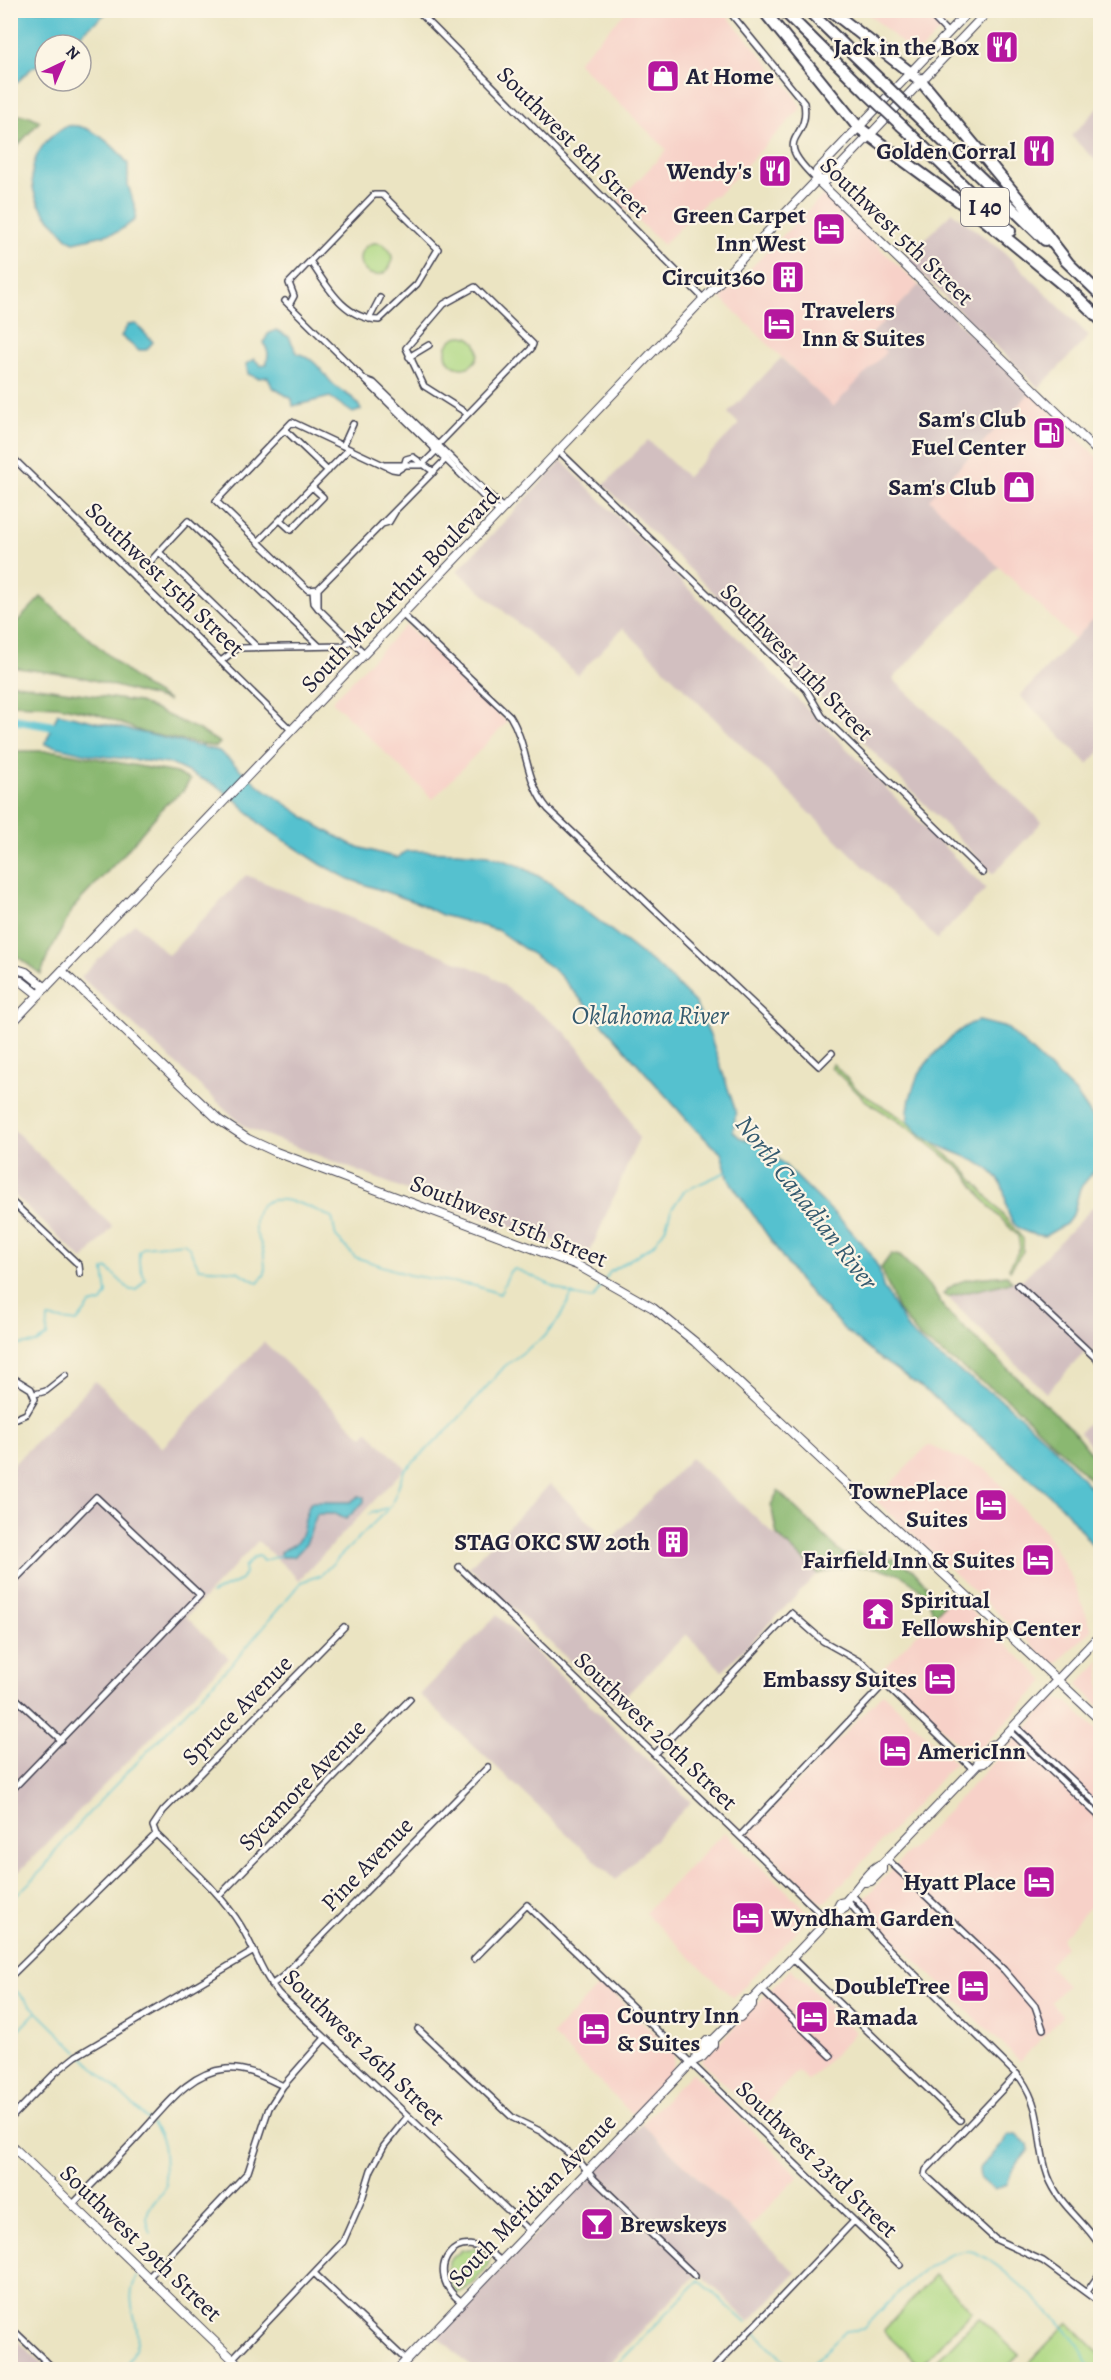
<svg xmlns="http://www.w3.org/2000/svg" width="1111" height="2380" font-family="Alegreya,serif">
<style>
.built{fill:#f7d1c8}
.industrial{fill:#d2bfc0}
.green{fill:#aed883;stroke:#687d5f;stroke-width:1.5}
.forest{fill:#8ab871;stroke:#566d56;stroke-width:1.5}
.water{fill:#55c1cf;stroke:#3c7285;stroke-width:1.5}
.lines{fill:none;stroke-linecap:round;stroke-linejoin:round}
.stream{stroke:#55c1cf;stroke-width:1.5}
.river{stroke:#55c1cf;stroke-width:9}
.street-casing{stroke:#403f4f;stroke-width:8}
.secondary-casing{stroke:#403f4f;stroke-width:10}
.highway-casing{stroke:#403f4f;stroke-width:14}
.street{stroke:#fff;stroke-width:5}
.secondary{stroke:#fff;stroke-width:8}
.highway{stroke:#fff;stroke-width:10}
.highway-bridge-casing{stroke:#403f4f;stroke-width:14;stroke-linecap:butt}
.highway-bridge{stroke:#fff;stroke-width:10}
.labels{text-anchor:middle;stroke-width:4.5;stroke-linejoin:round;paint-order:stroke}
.shield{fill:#fcf5e5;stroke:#63616e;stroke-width:1.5}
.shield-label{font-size:22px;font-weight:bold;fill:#22223b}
.poi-label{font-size:24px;font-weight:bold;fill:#22223b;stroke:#fcf5e5;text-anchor:end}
.street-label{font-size:24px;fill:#22223b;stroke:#fcf5e5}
.water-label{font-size:26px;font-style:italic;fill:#345a6f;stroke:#fcf5e5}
</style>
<rect width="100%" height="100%" fill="#fcf5e5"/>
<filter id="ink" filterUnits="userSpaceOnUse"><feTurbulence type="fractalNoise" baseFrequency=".0167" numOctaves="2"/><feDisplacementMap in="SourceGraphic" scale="12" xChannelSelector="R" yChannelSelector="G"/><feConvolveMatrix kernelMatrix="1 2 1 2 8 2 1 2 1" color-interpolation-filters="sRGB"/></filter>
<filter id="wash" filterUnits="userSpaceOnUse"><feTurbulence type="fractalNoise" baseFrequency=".008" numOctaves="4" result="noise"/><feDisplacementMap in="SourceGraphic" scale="24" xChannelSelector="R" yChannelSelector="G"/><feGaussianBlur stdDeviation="1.35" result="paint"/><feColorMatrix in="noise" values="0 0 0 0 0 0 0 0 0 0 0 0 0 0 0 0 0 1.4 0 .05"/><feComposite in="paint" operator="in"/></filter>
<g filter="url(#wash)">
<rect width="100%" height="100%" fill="#ebe4c2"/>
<path class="built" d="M 627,11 L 723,11 L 791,90 L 801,108 L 716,197 L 713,195 L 663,245 L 618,201 L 667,150 L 577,62 Z
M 865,11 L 959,11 L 916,55 Z
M 823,195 L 919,285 L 870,336 L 887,352 L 833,408 L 721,298 Z
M 1031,392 L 1100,460 L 1100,612 L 1074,639 L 928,499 Z
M 406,625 L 507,722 L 433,799 L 332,701 Z
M 928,1445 L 985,1469 L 1045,1531 L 1073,1580 L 1092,1630 L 1058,1662 L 1052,1663 L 875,1500 Z
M 954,1595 L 1045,1681 L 972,1757 L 882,1670 Z
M 1100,1661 L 1100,1707 L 1078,1684 Z
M 883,1693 L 955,1763 L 823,1904 L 749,1834 Z
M 1054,1699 L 1067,1702 L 1100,1733 L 1100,1896 L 1061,1939 L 1066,1946 L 1049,1966 L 1067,1985 L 1051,2002 L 1063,2016 L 1020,2061 L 891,1937 L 877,1922 L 864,1899 Z
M 724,1832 L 812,1915 L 733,1998 L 645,1913 Z
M 791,1969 L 856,2032 L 808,2081 L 798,2071 L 756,2114 L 701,2061 Z
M 602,1982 L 674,2053 L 673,2070 L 668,2077 L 632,2114 L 552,2035 Z
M 692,2072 L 799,2176 L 749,2227 L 642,2124 Z"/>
<path class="industrial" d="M 1100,106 L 1100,165 L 1071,136 Z
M 952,212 L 1005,253 L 1089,336 L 1039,388 L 906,259 Z
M 919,285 L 1031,392 L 929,499 L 999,567 L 893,679 L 1042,822 L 993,874 L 815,692 L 604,485 L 648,440 L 687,477 L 739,424 L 728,413 L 781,358 L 833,407 L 886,352 L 870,336 Z
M 562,461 L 986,889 L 937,939 L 623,628 L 578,675 L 457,571 Z
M 1100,612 L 1100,751 L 1088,764 L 1020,696 Z
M 246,875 L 490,975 L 565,1032 L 613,1089 L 639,1138 L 590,1252 L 466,1213 L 245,1127 L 81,977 L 135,923 L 168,955 Z
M 11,1127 L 113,1227 L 83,1260 L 11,1192 Z
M 1100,1200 L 1100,1358 L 1089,1348 L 1046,1393 L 947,1297 L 1023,1279 Z
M 264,1342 L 362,1436 L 368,1432 L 405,1468 L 299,1580 L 258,1541 L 186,1617 L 229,1658 L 11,1880 L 11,1467 L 95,1381 L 162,1448 Z
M 1100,1410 L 1100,1458 L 1080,1432 Z
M 691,1458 L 818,1574 L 722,1671 L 686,1634 L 617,1705 L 469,1567 L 550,1484 L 609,1541 Z
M 497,1615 L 691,1802 L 616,1880 L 420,1695 Z
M 642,2124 L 796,2273 L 749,2322 L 699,2272 L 604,2369 L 473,2369 L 437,2335 Z
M 11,2334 L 48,2369 L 11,2369 Z"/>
<path class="green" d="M360 259a16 16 0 1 1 32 0a16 16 0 1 1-32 0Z
M446 352a16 16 0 1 1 32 0a16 16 0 1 1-32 0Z
M 833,1064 L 861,1093 L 908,1122 L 964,1169 L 1023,1239 L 1023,1251 L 1010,1270 L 1009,1268 L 1020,1248 L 1018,1236 L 987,1204 L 964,1172 L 909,1128 L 866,1101 L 831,1067 Z
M 476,2248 L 490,2256 C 491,2267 467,2292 456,2293 L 447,2277 L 449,2261 L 462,2250 Z
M 935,2275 L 972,2311 L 920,2366 L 883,2331 Z
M 979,2317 L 1019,2355 L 1005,2369 L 928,2369 Z
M 1068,2322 L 1100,2354 L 1100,2369 L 1023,2369 Z"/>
<path class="forest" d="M 17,115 L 30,116 L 40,121 L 11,153 L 11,122 Z
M 41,597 L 144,686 L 169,701 L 82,677 L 11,667 L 11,628 Z
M 10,683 L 139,702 L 199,730 L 220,743 L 216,747 L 145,733 L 97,714 L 58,706 L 11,704 Z
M 11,751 L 56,751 L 176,773 L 190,780 L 183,791 L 165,805 L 124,854 L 74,907 L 48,955 L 41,974 L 11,952 Z
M 891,1254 L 900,1256 L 930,1286 L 946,1311 L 1071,1428 L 1100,1464 L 1100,1489 L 1011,1402 L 920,1338 L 898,1310 L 881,1268 Z
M 1007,1275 L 1012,1282 L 947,1297 L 943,1294 C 958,1275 985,1278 1007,1275 Z
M 778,1491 L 844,1555 L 859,1553 L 883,1562 L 895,1558 L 912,1569 L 944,1605 L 934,1615 C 919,1565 861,1559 818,1574 L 777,1535 L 771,1505 Z"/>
<path class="water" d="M 11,10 L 109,10 L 109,11 L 67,45 L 45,45 L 45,62 L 32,68 L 11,88 Z
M 67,126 C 89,122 116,147 128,164 L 128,185 L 136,211 L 135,220 L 117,232 L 74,242 C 65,239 61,229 54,223 C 21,192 25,148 67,126 Z
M 136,324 L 153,342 L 146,350 L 138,350 L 121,336 L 128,325 Z
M 276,330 L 289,337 L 297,353 C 316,359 321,371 333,384 C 343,394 355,395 361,410 L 353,413 L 330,397 L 293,406 L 292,399 L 272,387 L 268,377 L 258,378 L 248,374 L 246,364 L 254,359 L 261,366 L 267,364 L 268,353 L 264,342 L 268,334 Z
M 58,713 L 219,751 L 257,784 L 318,826 L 354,846 L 397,858 L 407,851 L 458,852 L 488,855 L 520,866 L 547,881 L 661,969 L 695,1003 L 711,1038 L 736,1112 L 733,1131 L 739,1137 L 765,1146 L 846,1225 L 870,1253 L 879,1269 L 883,1287 L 909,1331 L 935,1354 L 1007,1404 L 1051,1444 L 1100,1498 L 1100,1555 L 1062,1506 L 929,1393 L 875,1355 L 844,1329 L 799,1281 L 729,1180 L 721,1153 L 696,1130 L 555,970 L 497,930 L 442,915 L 418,903 L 349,879 L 322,865 L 261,825 L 237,801 L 217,786 L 171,764 L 92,755 L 45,744 Z
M 979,1021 L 1007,1028 L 1076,1093 L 1100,1128 L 1100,1164 L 1080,1188 L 1073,1215 L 1066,1224 L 1045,1236 C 991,1231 1017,1196 994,1174 C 969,1150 928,1152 908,1120 C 907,1106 911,1093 916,1080 C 923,1063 961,1023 979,1021 Z
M 359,1496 L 364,1497 L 364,1502 L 346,1519 L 335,1514 L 317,1514 L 306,1544 L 294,1557 L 281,1557 L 280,1552 C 285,1549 293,1546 297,1542 C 306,1532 303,1514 311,1502 L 350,1502 Z
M 1007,2135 L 1016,2135 L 1028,2144 L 1029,2150 L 1012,2170 L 1007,2185 L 994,2190 L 980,2178 L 979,2169 L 1002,2145 Z"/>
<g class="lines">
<path class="stream" d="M 10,1259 L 15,1276 L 10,1297
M 606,1278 L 610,1272 L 653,1245 L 665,1229 L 671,1210 L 684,1191 L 728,1171
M 10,1346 L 36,1343 L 47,1336 L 48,1318 L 77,1322 L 90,1305 L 102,1302 L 107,1294 L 104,1270 L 107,1268 L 130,1290 L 136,1290 L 145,1280 L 139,1263 L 139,1252 L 144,1247 L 184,1243 L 188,1246 L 199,1268 L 237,1271 L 258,1283 L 265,1274 C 265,1265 265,1255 262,1247 C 260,1240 256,1236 255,1230 C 251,1179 308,1205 332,1218 L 336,1237 L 355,1257 L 409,1275 L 476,1286 L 500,1294 L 510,1271 L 515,1269 C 541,1278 566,1297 593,1299 L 603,1282
M 369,1514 L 386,1508
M 211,1594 L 241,1580 L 245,1573 L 244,1567 L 254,1557 L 259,1556 L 263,1561 L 282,1555
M 10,1902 L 44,1868 L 55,1851 L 95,1806 L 238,1657 L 301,1582 L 321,1575 L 391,1506 L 404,1471 L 451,1427 L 505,1366 L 545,1336 L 560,1318 L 571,1296
M 10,1985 L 78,2052
M 10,2039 L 36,2012
M 81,2055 L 149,2121
M 151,2234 C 140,2204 155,2208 166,2185 C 162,2160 170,2145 152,2124
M 756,2333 L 793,2370
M 121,2370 C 159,2331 117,2313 137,2276
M 612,2370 L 699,2280 L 746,2323
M 806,2370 L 846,2331 L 864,2329 C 885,2305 936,2249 969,2251 C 990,2253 1050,2311 1065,2329 C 1070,2335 1076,2340 1080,2347 C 1086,2356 1081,2359 1093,2370"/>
<path class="river" d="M 10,719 L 64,728"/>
</g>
</g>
<g filter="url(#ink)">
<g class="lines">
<g class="street-casing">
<path id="street" d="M 417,10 L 704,299
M 728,10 L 804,103 C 811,144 768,133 817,180
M 926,10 L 948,33
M 285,301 L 500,513
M 289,305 L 294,296 L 289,283 L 374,195 L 383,195 L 438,249 L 417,284 L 379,320 C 344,319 327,286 310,261
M 369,319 L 380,298
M 409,357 L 429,345
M 366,380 L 374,383 L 504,509
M 285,430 L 328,471
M 343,446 L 353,424
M 434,449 L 531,349 L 533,344 L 475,287 L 444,304 L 406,348 L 424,386 L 468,414
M 559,451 L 806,689 L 822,716 L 983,873
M 10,455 L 292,731
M 385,465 L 422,465 L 438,449
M 434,472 L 413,457 L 406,459 L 404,466 L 398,470 L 392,469 L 292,422 L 216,501 L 308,590 L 318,589 L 445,460
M 280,520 L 291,530 L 323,497 L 312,487
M 382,524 L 389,522 L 395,512
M 258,542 L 349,449
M 149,563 L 159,552
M 313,591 L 314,603 L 318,608 L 365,654
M 318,608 L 318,589
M 403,615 L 510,716 C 528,745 525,782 548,809 L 819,1066 L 832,1053
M 258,648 L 159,552 L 188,521 L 319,646
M 221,661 L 238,648 L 344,646 L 351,640
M 10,1200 L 79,1265 L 80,1274
M 1018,1285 L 1100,1362
M 10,1376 L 31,1389 L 35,1399 L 26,1414 L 10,1421
M 35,1394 L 46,1391 L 66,1375
M 459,1567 L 828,1921
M 10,1585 L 96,1497 L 200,1595 L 10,1792
M 344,1627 L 163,1811 L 153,1826 L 156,1834 C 185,1863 219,1890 241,1926 C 254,1948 262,1974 279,1994 L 530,2231
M 10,1693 L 61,1740
M 1015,1726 L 1100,1806
M 1009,1731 L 1100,1817
M 655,1754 L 791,1613 L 823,1641 L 864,1664 L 973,1769
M 740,1836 L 884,1684
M 887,1859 L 1004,1970 L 1035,2006 L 1043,2029
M 852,1895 L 864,1908 L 871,1925
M 219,1896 L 410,1699
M 847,1900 L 880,1940 L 1021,2079 C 1045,2114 1035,2141 1048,2176 C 1060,2207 1084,2220 1100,2246
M 792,1958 L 960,2120
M 474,1959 L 527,1905 L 900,2265
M 10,1977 L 156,1834
M 271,1985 L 282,1977 L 488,1767
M 762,1990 L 831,2056
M 418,2029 L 513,2118 L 542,2132 L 580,2162 L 594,2179 L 695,2276
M 1017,2074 L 926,2170 L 925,2175 L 995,2239 L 1043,2261 L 1100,2303
M 10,2119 L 56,2072 L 76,2056 L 254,1951
M 73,2204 C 95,2181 118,2158 140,2134 C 164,2109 188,2072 226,2069 C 247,2067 266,2078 283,2086
M 315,2274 L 406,2360
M 148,2278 L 248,2172 L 269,2108 L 283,2086 L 325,2038
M 1087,2292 L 1100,2273
M 462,2302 C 420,2273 456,2218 501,2261
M 10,2327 L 55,2370
M 232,2359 L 343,2242 L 362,2199 L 371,2170 L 384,2146 L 408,2116
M 36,2370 L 45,2360
M 712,2370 L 854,2221"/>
</g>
<g class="secondary-casing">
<path id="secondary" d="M 817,180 L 1100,454
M 817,180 L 827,180 L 989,10
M 10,967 L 26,972 L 46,988
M 62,971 L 219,1120 L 248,1139 L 276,1152 L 577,1265 L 653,1308 L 695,1342 L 1100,1720
M 10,979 L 21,981 L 39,995
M 10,1025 L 817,180 L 817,171 L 970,10
M 978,1764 L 984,1763 L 997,1750 L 997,1744
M 865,1882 L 871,1881 L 882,1870 L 882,1864
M 835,1913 L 840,1903 L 845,1902 C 855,1892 872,1865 882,1864 L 978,1764 L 979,1758 L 991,1745 L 997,1744 L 1100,1635
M 735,2018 L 735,2012 L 746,2000 L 752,2000 L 835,1913 L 845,1908 L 845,1902
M 696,2058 L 697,2051 L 708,2040 L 713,2040 L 735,2018 L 740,2017 L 752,2005 L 752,2000
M 10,2144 L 244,2370
M 397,2370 L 692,2062 L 702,2057 L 713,2045 L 713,2040"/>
</g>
<g class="highway-casing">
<path id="highway" d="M 763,10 L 858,127 L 982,218 L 1068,289
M 783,10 L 867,93
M 808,10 L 880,80
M 830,10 L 921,81 L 1023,204 L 1069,264
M 914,113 L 1045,240
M 902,126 L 1010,231
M 1065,260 L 1100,294
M 1064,284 L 1100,319"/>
</g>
<use href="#street" class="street"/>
<use href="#secondary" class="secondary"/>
<use href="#highway" class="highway"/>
<g class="highway-bridge-casing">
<path id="highway-bridge" d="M 880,80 L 914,113
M 867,93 L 902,126"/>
</g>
<use href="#highway-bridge" class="highway-bridge"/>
</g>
</g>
<defs>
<g id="restaurant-square" transform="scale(1.725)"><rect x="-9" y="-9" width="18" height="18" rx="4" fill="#b5179e" stroke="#fcf5e5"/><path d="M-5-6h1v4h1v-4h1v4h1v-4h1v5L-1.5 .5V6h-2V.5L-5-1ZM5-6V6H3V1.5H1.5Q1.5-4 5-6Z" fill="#fff"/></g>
<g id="shop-square" transform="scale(1.725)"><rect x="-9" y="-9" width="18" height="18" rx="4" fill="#b5179e" stroke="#fcf5e5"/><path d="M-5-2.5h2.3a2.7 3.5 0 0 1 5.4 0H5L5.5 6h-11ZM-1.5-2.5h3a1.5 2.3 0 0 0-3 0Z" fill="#fff"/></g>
<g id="hotel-square" transform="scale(1.725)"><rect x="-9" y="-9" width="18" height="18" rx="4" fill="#b5179e" stroke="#fcf5e5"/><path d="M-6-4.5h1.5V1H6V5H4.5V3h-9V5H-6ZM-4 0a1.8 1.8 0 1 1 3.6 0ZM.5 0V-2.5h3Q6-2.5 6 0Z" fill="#fff"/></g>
<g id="building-square" transform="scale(1.725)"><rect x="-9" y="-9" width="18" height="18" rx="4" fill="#b5179e" stroke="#fcf5e5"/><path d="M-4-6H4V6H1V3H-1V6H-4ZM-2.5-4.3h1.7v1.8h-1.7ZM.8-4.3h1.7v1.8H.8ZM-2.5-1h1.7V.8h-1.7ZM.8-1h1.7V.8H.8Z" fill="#fff"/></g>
<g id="fuel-square" transform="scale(1.725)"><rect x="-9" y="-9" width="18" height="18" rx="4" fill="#b5179e" stroke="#fcf5e5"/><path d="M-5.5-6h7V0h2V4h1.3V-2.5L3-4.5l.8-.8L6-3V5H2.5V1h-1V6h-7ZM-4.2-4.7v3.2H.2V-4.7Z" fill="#fff"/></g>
<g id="temple-square" transform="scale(1.725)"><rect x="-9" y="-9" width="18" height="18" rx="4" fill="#b5179e" stroke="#fcf5e5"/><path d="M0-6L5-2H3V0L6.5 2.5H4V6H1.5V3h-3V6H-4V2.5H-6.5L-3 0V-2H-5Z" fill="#fff"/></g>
<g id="bar-square" transform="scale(1.725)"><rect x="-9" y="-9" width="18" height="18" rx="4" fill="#b5179e" stroke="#fcf5e5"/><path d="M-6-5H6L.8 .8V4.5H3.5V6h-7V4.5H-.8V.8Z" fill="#fff"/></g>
</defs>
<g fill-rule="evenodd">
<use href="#restaurant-square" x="1002" y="47"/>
<use href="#shop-square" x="663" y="76"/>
<use href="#restaurant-square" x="1039" y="151"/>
<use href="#restaurant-square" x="775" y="171"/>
<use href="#hotel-square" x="829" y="229"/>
<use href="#building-square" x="788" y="277"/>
<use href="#hotel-square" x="779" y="324"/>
<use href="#fuel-square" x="1049" y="433"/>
<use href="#shop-square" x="1019" y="487"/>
<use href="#hotel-square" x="991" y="1505"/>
<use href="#building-square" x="673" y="1542"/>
<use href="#hotel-square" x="1038" y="1560"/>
<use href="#temple-square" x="878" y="1614"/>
<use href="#hotel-square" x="940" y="1679"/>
<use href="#hotel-square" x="895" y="1751"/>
<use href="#hotel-square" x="1039" y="1882"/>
<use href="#hotel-square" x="748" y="1918"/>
<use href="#hotel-square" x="973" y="1986"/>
<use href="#hotel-square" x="812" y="2017"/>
<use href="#hotel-square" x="594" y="2029"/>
<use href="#bar-square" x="597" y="2224"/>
</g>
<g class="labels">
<rect class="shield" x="961" y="188" width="48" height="38" rx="4.5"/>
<g class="shield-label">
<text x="985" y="215">I 40</text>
</g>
<g class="poi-label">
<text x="979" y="55">Jack in the Box</text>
<text x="686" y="84" text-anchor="start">At Home</text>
<text x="1016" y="159">Golden Corral</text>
<text x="752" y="179">Wendy's</text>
<text x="806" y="223">Green Carpet<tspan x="806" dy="28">Inn West</tspan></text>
<text x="765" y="285">Circuit360</text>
<text x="802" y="318" text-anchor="start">Travelers<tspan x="802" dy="28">Inn &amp; Suites</tspan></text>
<text x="1026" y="427">Sam's Club<tspan x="1026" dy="28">Fuel Center</tspan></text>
<text x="996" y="495">Sam's Club</text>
<text x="968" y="1499">TownePlace<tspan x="968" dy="28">Suites</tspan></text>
<text x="650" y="1550">STAG OKC SW 20th</text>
<text x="1015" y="1568">Fairfield Inn &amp; Suites</text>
<text x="901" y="1608" text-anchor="start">Spiritual<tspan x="901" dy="28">Fellowship Center</tspan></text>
<text x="917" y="1687">Embassy Suites</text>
<text x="918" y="1759" text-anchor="start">AmericInn</text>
<text x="1016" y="1890">Hyatt Place</text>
<text x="771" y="1926" text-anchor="start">Wyndham Garden</text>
<text x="950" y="1994">DoubleTree</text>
<text x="617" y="2023" text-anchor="start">Country Inn<tspan x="617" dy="28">&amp; Suites</tspan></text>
<text x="835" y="2025" text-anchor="start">Ramada</text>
<text x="620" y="2232" text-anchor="start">Brewskeys</text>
</g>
<g class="street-label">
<text transform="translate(573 142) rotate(45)" y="8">Southwest 8th Street</text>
<text transform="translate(897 231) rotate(44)" y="8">Southwest 5th Street</text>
<text transform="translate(165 579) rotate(44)" y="8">Southwest 15th Street</text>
<text transform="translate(400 590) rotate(-46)" y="8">South MacArthur Boulevard</text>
<text transform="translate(797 662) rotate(46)" y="8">Southwest 11th Street</text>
<text transform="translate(509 1221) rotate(22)" y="8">Southwest 15th Street</text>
<text transform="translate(237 1710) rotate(-45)" y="8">Spruce Avenue</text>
<text transform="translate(656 1731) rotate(44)" y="8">Southwest 20th Street</text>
<text transform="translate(302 1785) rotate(-46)" y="8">Sycamore Avenue</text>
<text transform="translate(367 1864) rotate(-46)" y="8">Pine Avenue</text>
<text transform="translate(364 2047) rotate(44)" y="8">Southwest 26th Street</text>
<text transform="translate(817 2159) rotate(44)" y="8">Southwest 23rd Street</text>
<text transform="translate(532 2200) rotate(-46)" y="8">South Meridian Avenue</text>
<text transform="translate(141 2243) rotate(44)" y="8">Southwest 29th Street</text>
</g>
<g class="water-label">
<text x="650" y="1024">Oklahoma River</text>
<text transform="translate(807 1202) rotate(52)" y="9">North Canadian River</text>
</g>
</g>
<rect width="1111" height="2380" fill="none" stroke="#fcf5e5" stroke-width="36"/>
<g transform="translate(63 63) rotate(44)"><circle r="28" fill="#fcf5e5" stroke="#a5a1a1" stroke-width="1.5"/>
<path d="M0-4.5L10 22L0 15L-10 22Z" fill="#b5179e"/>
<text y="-9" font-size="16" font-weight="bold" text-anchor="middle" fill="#22223b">N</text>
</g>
</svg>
